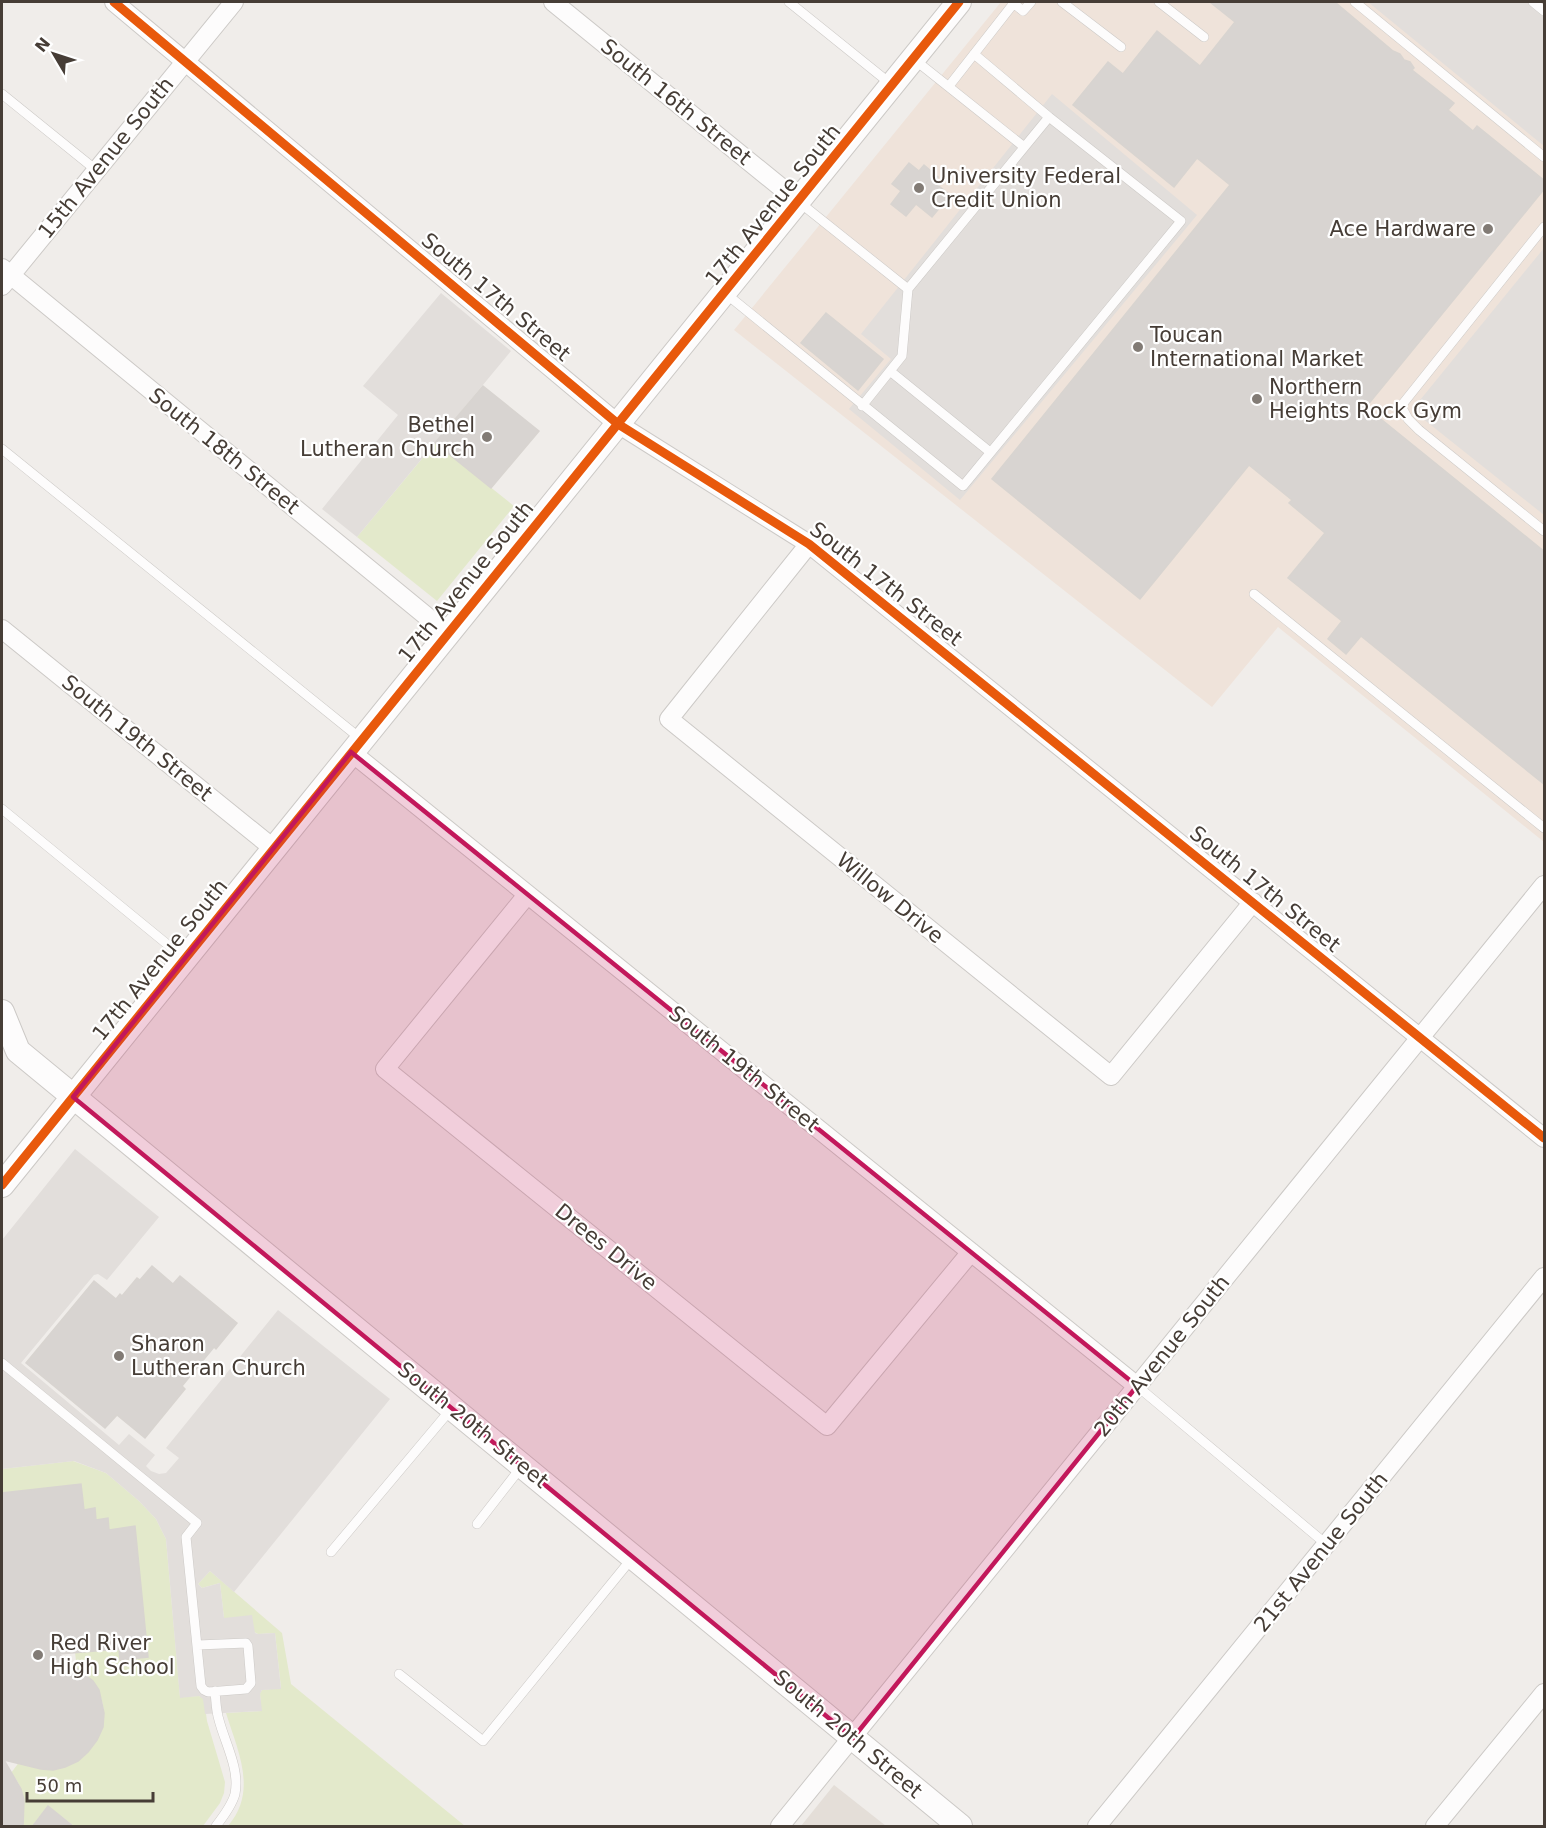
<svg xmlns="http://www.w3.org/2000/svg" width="1546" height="1828" font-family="'DejaVu Sans',sans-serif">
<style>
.residential{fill:#e4ded8}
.commercial{fill:#efe3da}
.green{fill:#e3e9cb}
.parking{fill:#e2dedb}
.building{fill:#d8d4d1;stroke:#d8d4d0;stroke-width:1.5}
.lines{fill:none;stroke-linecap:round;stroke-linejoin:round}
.service-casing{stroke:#ccc9c6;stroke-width:10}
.minor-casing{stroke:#ccc9c6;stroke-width:20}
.tertiary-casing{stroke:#ccc9c6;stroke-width:26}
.service{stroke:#fdfcfc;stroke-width:9}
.minor{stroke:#fdfcfc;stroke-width:18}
.tertiary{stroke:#fdfcfc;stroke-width:24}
.cycleway-casing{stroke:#fff;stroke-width:13}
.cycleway{stroke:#e8590c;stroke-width:9}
.marked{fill:#c2185b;fill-opacity:0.2;stroke:#c2185b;stroke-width:4.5;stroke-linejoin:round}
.poi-dot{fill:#827b75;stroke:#fff;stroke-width:2}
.labels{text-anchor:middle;stroke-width:4.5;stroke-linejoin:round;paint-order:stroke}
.street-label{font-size:21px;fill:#463d36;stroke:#fff}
.poi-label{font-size:21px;fill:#463d36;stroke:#fff;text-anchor:start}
</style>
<rect width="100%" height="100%" fill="#f0edea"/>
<path class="residential" d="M 834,1785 L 886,1826 L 801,1826 Z"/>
<path class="commercial" d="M 1001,2 L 1544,2 L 1544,842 L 1278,627 L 1212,707 L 734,330 Z"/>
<path class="green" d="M 435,443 L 514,506 L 437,601 L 357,537 Z
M 73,1461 L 106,1473 L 139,1501 L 156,1519 L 166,1539 L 180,1697 L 199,1696 L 204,1699 L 207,1721 L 225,1782 L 224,1793 L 220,1803 L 203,1826 L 74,1826 L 48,1806 L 32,1826 L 17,1826 C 23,1803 28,1793 11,1773 L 20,1761 C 35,1761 63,1764 76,1761 C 83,1759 89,1751 93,1745 C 112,1720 105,1684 77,1670 L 75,1652 L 135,1526 L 109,1530 L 108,1519 L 96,1520 L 95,1509 L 84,1510 L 81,1484 L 2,1493 L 2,1469 Z
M 210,1571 L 282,1633 L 291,1684 L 465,1826 L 228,1826 C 258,1791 238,1752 226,1713 L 261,1711 L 260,1693 L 262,1690 L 281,1688 L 275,1633 L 258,1634 L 224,1618 L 220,1583 L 202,1588 L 198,1584 Z"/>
<path class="parking" d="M 1368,2 L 1544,2 L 1544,146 Z
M 1052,94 L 1197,215 L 960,500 L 849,409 L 891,359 L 861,334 Z
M 1544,248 L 1544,515 L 1417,414 L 1416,405 Z
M 441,293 L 511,351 L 357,537 L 322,509 L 398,415 L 363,386 Z
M 75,1149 L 159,1217 L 107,1280 L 98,1274 L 94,1275 L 21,1363 L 119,1445 L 129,1434 L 155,1455 L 146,1466 L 151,1471 L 159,1474 L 166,1473 L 179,1458 L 166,1448 L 278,1310 L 390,1399 L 234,1592 L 210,1571 L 198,1584 L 202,1588 L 220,1583 L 224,1618 L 252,1615 L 255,1633 L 258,1634 L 275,1633 L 281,1689 L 262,1690 L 260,1694 L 262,1711 L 205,1714 L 203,1699 L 199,1696 L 180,1698 L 166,1539 L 156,1519 L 139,1501 L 106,1473 L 74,1461 L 2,1469 L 2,1240 Z"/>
<path class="building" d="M 1210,2 L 1336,3 L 1393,51 L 1400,54 L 1404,60 L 1410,62 L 1414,68 L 1412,70 L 1454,103 L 1448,110 L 1473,131 L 1477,126 L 1545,181 L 1545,188 L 1366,407 L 1545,552 L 1545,785 L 1361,636 L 1346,654 L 1328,639 L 1342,621 L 1288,578 L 1325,533 L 1289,503 L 1292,500 L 1249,465 L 1140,599 L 992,479 L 1230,185 L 1197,158 L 1174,187 L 1073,105 L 1108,62 L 1123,74 L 1157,31 L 1200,66 L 1235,22 Z
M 909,163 L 919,171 L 924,165 L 938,177 L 934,182 L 950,195 L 932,217 L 916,204 L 906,216 L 891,204 L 901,191 L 892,184 Z
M 826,313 L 883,359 L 858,390 L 801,343 Z
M 483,386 L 539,431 L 491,488 L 435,443 Z
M 152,1266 L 173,1284 L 180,1276 L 237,1323 L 216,1349 L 214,1347 L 182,1386 L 185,1389 L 145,1438 L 117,1415 L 105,1428 L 26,1363 L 94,1281 L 116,1299 L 120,1294 L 122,1296 L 137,1278 L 140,1280 Z
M 81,1484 L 84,1510 L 95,1508 L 96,1520 L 108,1518 L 109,1530 L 135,1526 L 148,1657 L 120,1660 L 119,1649 L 59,1654 L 93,1681 L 99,1690 L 104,1713 L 103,1727 L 97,1740 L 88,1752 L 78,1761 L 65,1767 L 53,1770 L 41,1769 L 4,1760 L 21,1789 L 24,1800 L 23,1827 L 2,1827 L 2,1493 Z
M 48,1806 L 74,1827 L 32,1827 Z"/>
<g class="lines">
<g class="service-casing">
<path id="service" d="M 789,2 L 892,85
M 1012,2 L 1023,11 L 1031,2
M 1062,2 L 1121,47
M 1159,2 L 1204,37
M 1355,2 L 1544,157
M 1533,2 L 1544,11
M 974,54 L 1049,117
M 915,60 L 1023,146
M 949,86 L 1014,3
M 2,94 L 96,170
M 799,202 L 908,289
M 1544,227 L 1401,406 L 1408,419 L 1419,430 L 1544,531
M 725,293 L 963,486 L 1181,221 L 1049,117 L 908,289 L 902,356 L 862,406
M 890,371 L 990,452
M 2,449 L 361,739
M 1254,594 L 1544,828
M 2,809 L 184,958
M 2,1363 L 197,1523 L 186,1537 L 201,1686 L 204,1690 L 208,1692 L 246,1689 L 251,1683 L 248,1646 L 246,1643 L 198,1645
M 1137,1386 L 1326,1544
M 477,1524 L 522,1466
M 331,1552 L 452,1408
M 399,1674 L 483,1741 L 633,1557
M 215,1691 C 216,1701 216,1711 219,1720 C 225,1743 240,1769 235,1794 C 232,1805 223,1817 216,1826"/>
</g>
<g class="minor-casing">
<path id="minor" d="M 114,2 L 618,424 L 809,544 L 1544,1138
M 553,2 L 799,202
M 2,268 L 447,633
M 2,286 L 234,2
M 809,544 L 669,719 L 1111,1076 L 1253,902
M 2,629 L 273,848
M 351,752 L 1137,1386
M 527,895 L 385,1069 L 827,1426 L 971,1252
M 780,1826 L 1544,885
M 1097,1826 L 1544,1277
M 1435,1826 L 1544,1693"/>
</g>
<g class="tertiary-casing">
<path id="tertiary" d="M 2,1012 L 18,1051 L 960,1826
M 2,1185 L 959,2"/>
</g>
<use href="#service" class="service"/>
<use href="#minor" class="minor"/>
<use href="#tertiary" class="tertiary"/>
<g class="cycleway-casing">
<path id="cycleway" d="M 114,2 L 618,424 L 809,544 L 1544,1138
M 2,1185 L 959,2"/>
</g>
<use href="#cycleway" class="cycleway"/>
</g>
<path class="marked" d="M 351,752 L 1137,1386 L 853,1738 L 73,1097 Z"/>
<g class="poi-dot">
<circle cx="919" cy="188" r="6"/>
<circle cx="1488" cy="229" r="6"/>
<circle cx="1138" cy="347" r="6"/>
<circle cx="1257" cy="399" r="6"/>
<circle cx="487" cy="437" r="6"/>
<circle cx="119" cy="1356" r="6"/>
<circle cx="38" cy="1655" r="6"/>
</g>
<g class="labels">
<g class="street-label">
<text transform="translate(676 102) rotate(39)" y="7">South 16th Street</text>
<text transform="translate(106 158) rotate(-51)" y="7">15th Avenue South</text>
<text transform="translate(773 205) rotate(-51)" y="7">17th Avenue South</text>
<text transform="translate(496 297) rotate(40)" y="7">South 17th Street</text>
<text transform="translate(224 451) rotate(39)" y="7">South 18th Street</text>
<text transform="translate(466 582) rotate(-51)" y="7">17th Avenue South</text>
<text transform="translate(886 584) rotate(38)" y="7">South 17th Street</text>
<text transform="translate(137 738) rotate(39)" y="7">South 19th Street</text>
<text transform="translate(1265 889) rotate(39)" y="7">South 17th Street</text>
<text transform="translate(890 898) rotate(39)" y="7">Willow Drive</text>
<text transform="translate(160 960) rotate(-51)" y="7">17th Avenue South</text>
<text transform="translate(744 1069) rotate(39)" y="7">South 19th Street</text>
<text transform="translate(606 1247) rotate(39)" y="7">Drees Drive</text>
<text transform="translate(1162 1356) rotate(-51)" y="7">20th Avenue South</text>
<text transform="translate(473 1425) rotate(39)" y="7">South 20th Street</text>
<text transform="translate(1321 1552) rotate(-51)" y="7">21st Avenue South</text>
<text transform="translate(848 1734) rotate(40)" y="7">South 20th Street</text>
</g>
<g class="poi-label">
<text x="931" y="183">University Federal<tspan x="931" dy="24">Credit Union</tspan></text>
<text x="1476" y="236" text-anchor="end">Ace Hardware</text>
<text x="1150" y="342">Toucan<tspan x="1150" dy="24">International Market</tspan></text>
<text x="1269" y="394">Northern<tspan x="1269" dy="24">Heights Rock Gym</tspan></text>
<text x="475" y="432" text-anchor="end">Bethel<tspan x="475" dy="24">Lutheran Church</tspan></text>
<text x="131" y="1351">Sharon<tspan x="131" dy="24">Lutheran Church</tspan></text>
<text x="50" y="1650">Red River<tspan x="50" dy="24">High School</tspan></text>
</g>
</g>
<rect width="1546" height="1828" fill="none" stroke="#463d36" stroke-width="6"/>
<g transform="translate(54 54) rotate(309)" stroke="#ffffff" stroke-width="4.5" paint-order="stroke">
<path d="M0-4.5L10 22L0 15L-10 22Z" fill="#463d36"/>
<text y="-9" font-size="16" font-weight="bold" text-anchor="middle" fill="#463d36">N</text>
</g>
<path d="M27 1792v9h126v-9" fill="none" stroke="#463d36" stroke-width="3"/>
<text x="36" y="1792" font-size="18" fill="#463d36" stroke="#ffffff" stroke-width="4.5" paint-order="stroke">50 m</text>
</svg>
